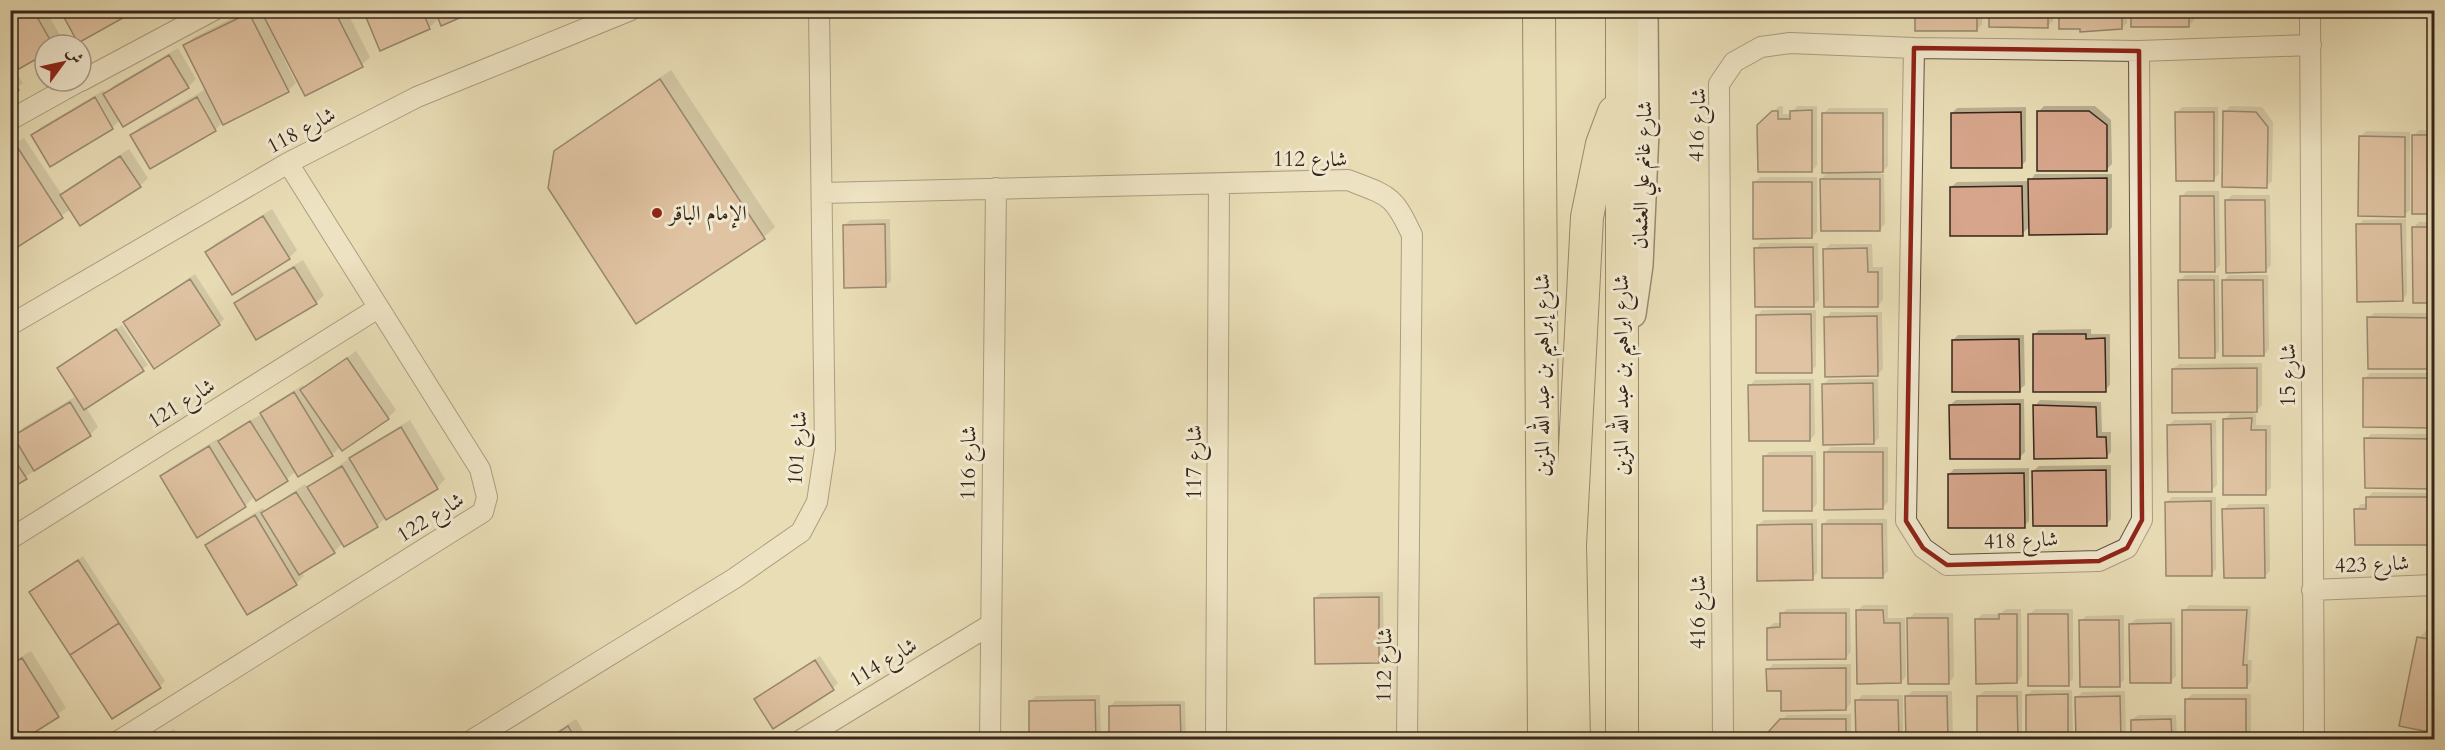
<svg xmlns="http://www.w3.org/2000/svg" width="2445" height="750" font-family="Cardo,Amiri,serif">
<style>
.shadow{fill:#0003}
.building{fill:#d6a58b;stroke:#35251a;stroke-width:1.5}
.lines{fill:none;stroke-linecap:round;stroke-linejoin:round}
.street-casing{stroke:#625341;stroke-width:22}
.secondary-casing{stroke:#35251a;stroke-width:30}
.primary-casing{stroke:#35251a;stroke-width:34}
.street{stroke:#f1e9d0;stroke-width:20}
.secondary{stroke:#f1e9d0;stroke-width:27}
.primary{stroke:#e9ddb6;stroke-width:32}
.marked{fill:none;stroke:#8f2418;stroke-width:4.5;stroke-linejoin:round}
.poi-dot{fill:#8f2418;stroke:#f1e9d0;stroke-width:2}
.labels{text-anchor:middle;stroke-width:6;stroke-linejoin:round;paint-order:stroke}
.street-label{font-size:21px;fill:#35251a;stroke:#f1e9d0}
.poi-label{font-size:21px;fill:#35251a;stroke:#f1e9d0;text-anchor:start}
</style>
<rect width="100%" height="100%" fill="#e9ddb6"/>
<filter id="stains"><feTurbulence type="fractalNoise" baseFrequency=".00333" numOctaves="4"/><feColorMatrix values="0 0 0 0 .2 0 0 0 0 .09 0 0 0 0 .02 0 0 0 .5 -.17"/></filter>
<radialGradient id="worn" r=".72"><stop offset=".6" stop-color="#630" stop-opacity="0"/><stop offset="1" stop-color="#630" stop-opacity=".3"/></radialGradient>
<path class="shadow" d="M 10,10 L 46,10 L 62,39 L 56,45 L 45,45 L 45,52 Z
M 61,10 L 127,10 L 127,12 L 122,17 Z
M 248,10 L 260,10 L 262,15 L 266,10 L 346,10 L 370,57 L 362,65 L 282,48 L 279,49 L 296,83 L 288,91 L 223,122 L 215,130 L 132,135 L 140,127 L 206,89 L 185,46 L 193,38 Z
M 364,10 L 474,10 L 439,18 L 430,27 L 381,49 Z
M 1917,10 L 1982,10 L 1982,24 L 1977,30 Z
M 1990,10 L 2053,10 L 2053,21 L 2047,26 Z
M 2060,10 L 2127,10 L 2127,23 L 2121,28 L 2082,31 L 2081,27 Z
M 2132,10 L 2194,10 L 2194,20 L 2189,25 Z
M 178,48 L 196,79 L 188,87 L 120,120 L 112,128 L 50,165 L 33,135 L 41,127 L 104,90 L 106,94 L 113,86 Z
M 10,64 L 23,83 L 10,94 Z
M 671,70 L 775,227 L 764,237 L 636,322 L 556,152 L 567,141 Z
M 1779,106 L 1783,106 L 1783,114 L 1791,114 L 1797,106 L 1817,106 L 1817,165 L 1812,171 L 1759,125 Z
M 2044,106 L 2095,106 L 2111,120 L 2112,164 L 2107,169 L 2038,112 Z
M 2230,106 L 2262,107 L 2273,122 L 2272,181 L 2266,186 L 2225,112 Z
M 2026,107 L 2026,161 L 2021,166 L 1952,113 L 1957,108 Z
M 2182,107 L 2218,107 L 2219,174 L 2214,179 L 2176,113 Z
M 1829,108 L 1888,108 L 1888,166 L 1880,174 L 1884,174 L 1885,224 L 1880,229 L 1821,179 L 1829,171 L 1823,114 Z
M 2419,130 L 2434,130 L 2434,213 L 2414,213 L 2414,135 Z
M 2366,131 L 2410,132 L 2410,210 L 2404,215 L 2360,137 Z
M 24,138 L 62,195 L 70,187 L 129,149 L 148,178 L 140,186 L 71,209 L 10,251 L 10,147 Z
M 2035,174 L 2112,174 L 2112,227 L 2107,233 L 2030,226 L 2022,234 L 1951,187 L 1957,182 L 2030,181 Z
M 1760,177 L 1817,177 L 1817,232 L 1812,237 L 1754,183 Z
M 2187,191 L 2219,191 L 2220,265 L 2214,271 L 2181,197 Z
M 2232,195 L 2270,195 L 2271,265 L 2265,271 L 2226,201 Z
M 272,209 L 297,250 L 289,258 L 233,293 L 207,252 L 215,244 Z
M 890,219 L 891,281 L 885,286 L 845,225 L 850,220 Z
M 2406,219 L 2407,294 L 2402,300 L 2358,225 L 2363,220 Z
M 2419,222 L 2434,222 L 2434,301 L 2414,301 L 2414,227 Z
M 1761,243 L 1818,243 L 1819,300 L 1813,306 L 1756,249 Z
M 1830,244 L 1872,244 L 1873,267 L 1883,267 L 1883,300 L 1878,306 L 1825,249 Z
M 303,260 L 324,295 L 316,303 L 236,303 L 244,295 Z
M 195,274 L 224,319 L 219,324 L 125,322 Z
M 2185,275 L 2219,275 L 2219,351 L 2214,356 L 2180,281 Z
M 2229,275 L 2268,275 L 2269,349 L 2264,355 L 2224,280 Z
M 1762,310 L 1816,310 L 1816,366 L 1811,371 L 1757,316 Z
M 1831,312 L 1882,312 L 1883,369 L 1877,375 L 1826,318 Z
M 2374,313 L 2434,313 L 2434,368 L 2369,367 L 2369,318 Z
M 122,325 L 148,365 L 86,407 L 98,427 L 90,435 L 10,487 L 10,432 L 14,437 L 23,428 L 76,396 L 58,369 Z
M 2091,329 L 2091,334 L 2110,334 L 2110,385 L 2105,390 L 2034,335 L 2039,330 Z
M 1958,335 L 2024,335 L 2025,385 L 2019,390 L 1953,340 Z
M 356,351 L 396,410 L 388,418 L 341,446 L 332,455 L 296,471 L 287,479 L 257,499 L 255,496 L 245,506 L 198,535 L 161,476 L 170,468 L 217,439 L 219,442 L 228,433 L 260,415 L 270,405 L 303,385 L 305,388 Z
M 2262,363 L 2262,405 L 2254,414 L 2256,414 L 2256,425 L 2271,425 L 2271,488 L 2265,493 L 2225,419 L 2233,411 L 2173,369 L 2179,364 Z
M 2370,373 L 2434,373 L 2434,426 L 2365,426 L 2365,378 Z
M 1814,379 L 1815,434 L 1810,440 L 1749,386 L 1755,380 Z
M 1829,379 L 1878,379 L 1879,438 L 1873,443 L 1823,384 Z
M 2024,399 L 2025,452 L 2020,457 L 1950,405 L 1956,400 Z
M 2040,400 L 2101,402 L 2102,432 L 2111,432 L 2111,452 L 2106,457 L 2035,406 Z
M 410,420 L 445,479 L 437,488 L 386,517 L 377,526 L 343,543 L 334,552 L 302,571 L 304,576 L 296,584 L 206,546 L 215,537 L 263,508 L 265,511 L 305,484 L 307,489 L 359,451 Z
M 2174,420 L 2216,420 L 2217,485 L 2211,491 L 2169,425 Z
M 2371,434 L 2434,434 L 2434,487 L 2366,487 L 2366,439 Z
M 1831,447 L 1888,447 L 1888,502 L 1882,508 L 1825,453 Z
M 1816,451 L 1817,504 L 1812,509 L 1764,457 L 1769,452 Z
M 2111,465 L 2111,519 L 2106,525 L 2033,471 L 2039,466 Z
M 2029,468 L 2029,521 L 2024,526 L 1949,474 L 1954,469 Z
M 2373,492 L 2434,493 L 2434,544 L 2356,543 L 2356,510 L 2361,504 L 2367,504 L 2367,498 Z
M 2172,497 L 2216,497 L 2216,569 L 2211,574 L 2167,502 Z
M 2229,504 L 2269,504 L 2270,571 L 2265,576 L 2224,509 Z
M 1817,519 L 1817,573 L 1812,579 L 1758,525 L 1764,520 Z
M 1828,519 L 1887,519 L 1888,571 L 1882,577 L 1823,525 Z
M 83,556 L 165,681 L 160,686 L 31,592 Z
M 1383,592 L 1384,656 L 1379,662 L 1315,598 L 1321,593 Z
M 1863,605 L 1888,605 L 1888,618 L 1905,618 L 1906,676 L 1901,682 L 1858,610 Z
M 2189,605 L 2251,606 L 2248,660 L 2252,660 L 2251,682 L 2246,687 L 2184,611 Z
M 1850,608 L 1851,652 L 1846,657 L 1768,628 L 1774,623 L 1782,623 L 1781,614 L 1787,609 Z
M 2006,609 L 2021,609 L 2022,676 L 2017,682 L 1977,620 L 1982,614 L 2000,614 Z
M 2035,609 L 2073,609 L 2073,679 L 2068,684 L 2029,615 Z
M 1914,613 L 1953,613 L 1954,677 L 1948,682 L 1909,619 Z
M 2124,615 L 2124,680 L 2119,685 L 2081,621 L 2086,616 Z
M 2175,618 L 2176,676 L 2171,681 L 2130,624 L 2136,619 Z
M 2429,627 L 2434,628 L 2434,731 L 2401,724 L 2419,638 Z
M 31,651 L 66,708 L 21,740 L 10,740 L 10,663 Z
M 820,656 L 838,683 L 833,688 L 762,694 Z
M 1773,664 L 1851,664 L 1851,703 L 1846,709 L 1782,690 L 1768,670 Z
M 2033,690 L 2072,690 L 2073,740 L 2028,740 L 2027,695 Z
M 1912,691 L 1952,691 L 1953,740 L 1907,740 L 1906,697 Z
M 1984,691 L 2022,691 L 2022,740 L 1979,740 L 1978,697 Z
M 2125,691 L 2126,740 L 2077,740 L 2077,697 L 2082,692 Z
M 2192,694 L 2251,694 L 2251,740 L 2186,740 L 2187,699 Z
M 1100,695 L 1101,740 L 1031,740 L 1030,701 L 1036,696 Z
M 1862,695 L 1903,695 L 1903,740 L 1857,740 L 1857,701 Z
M 1115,701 L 1185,701 L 1186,740 L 1111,740 L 1110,707 Z
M 1851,714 L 1851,740 L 1763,740 L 1787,715 Z
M 2138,715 L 2176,715 L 2177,740 L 2133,740 L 2132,720 Z
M 576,719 L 589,740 L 544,740 L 545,739 Z
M 174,729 L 181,740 L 157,740 Z"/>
<path class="building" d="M 10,10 L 33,10 L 53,45 L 45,45 L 45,54 L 19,69 L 10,55 Z
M 60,10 L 119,10 L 123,18 L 78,43 Z
M 266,10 L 334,10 L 363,67 L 305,96 L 262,13 Z
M 363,10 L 422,10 L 430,29 L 380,51 Z
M 435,10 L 478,10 L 441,26 Z
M 1915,10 L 1977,10 L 1977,31 L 1915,31 Z
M 1989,10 L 2048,10 L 2048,28 L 1989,27 Z
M 2059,10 L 2122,10 L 2122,29 L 2080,32 L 2080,29 L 2059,29 Z
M 2131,10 L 2189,10 L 2189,27 L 2131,27 Z
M 249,13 L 289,92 L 223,125 L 183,45 Z
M 169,55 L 189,88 L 123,127 L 103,94 Z
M 10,77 L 19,90 L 10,95 Z
M 660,79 L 765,239 L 636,324 L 548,188 L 554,151 Z
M 95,97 L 113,129 L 50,167 L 31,135 Z
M 197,97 L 216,131 L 150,169 L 130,135 Z
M 1812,110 L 1812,172 L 1758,172 L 1757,125 L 1772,111 L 1778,111 L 1778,119 L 1790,119 L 1790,111 Z
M 2037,111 L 2089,111 L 2107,125 L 2107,171 L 2037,171 Z
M 2223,111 L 2256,112 L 2268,127 L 2267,188 L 2222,187 Z
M 2021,112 L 2022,168 L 1951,168 L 1951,113 Z
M 2175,112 L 2214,112 L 2214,181 L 2176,181 Z
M 1822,113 L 1883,113 L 1883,172 L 1822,173 Z
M 2412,135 L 2434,135 L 2434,214 L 2412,214 Z
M 2359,136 L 2405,137 L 2405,217 L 2358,216 Z
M 16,145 L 63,218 L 10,252 L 10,148 Z
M 120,156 L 141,187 L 80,226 L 60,195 Z
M 2107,178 L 2107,234 L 2029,235 L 2028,179 Z
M 1820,179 L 1880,179 L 1880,231 L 1821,231 Z
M 1753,182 L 1812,182 L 1812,238 L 1753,239 Z
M 2022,186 L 2023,236 L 1950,236 L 1950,187 Z
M 2180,196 L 2214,196 L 2215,272 L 2180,272 Z
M 2225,200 L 2265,200 L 2266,272 L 2226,273 Z
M 263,216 L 290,259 L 232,295 L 205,252 Z
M 885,224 L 886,287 L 844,288 L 843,225 Z
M 2356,224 L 2401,224 L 2403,301 L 2357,302 Z
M 2412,227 L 2432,227 L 2434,230 L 2434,303 L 2413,303 Z
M 1813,247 L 1814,307 L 1755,307 L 1754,248 Z
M 1867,248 L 1868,272 L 1878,272 L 1878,307 L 1824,307 L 1823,249 Z
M 294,267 L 317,304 L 256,340 L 234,303 Z
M 190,279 L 220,325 L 154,369 L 123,322 Z
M 2178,280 L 2214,280 L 2215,358 L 2179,358 Z
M 2222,280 L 2263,280 L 2264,356 L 2223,356 Z
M 1811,314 L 1812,373 L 1756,373 L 1756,315 Z
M 1877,316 L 1878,376 L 1825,377 L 1824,317 Z
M 2367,317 L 2434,318 L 2434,369 L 2368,369 Z
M 116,329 L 144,371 L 84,410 L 57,368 Z
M 2033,334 L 2086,334 L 2086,339 L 2105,338 L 2106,392 L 2033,392 Z
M 2019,339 L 2020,392 L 1952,392 L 1952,340 Z
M 347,358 L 389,419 L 342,451 L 300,390 Z
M 2257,368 L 2257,412 L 2172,413 L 2172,369 Z
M 2363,378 L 2434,378 L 2434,428 L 2363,427 Z
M 1873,383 L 1874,444 L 1823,445 L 1822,384 Z
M 1810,384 L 1810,441 L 1749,441 L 1748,385 Z
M 294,392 L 333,456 L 298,477 L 260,413 Z
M 70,402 L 91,436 L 34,471 L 13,436 Z
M 2020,404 L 2020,459 L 1950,459 L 1949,405 Z
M 2033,405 L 2096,407 L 2097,437 L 2106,437 L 2107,458 L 2034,459 Z
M 2252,418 L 2251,430 L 2266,430 L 2266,495 L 2223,495 L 2223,419 Z
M 250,421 L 288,481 L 256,501 L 218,441 Z
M 2211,424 L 2212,492 L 2168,492 L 2167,425 Z
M 401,427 L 438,489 L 386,520 L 349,458 Z
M 2364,438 L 2434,439 L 2434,489 L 2365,488 Z
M 209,446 L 246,507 L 197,538 L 160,476 Z
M 1824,452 L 1883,452 L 1883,509 L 1824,510 Z
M 10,453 L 27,479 L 10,489 Z
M 1763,456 L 1812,456 L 1812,511 L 1763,511 Z
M 342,466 L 378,527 L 344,547 L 307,487 Z
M 2106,470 L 2107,526 L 2033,526 L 2032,471 Z
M 2024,473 L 2025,528 L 1948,528 L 1948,474 Z
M 296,492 L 335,553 L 299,575 L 261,513 Z
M 2366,497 L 2434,497 L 2434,545 L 2355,545 L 2354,509 L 2366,509 Z
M 2211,501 L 2212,576 L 2166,576 L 2165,502 Z
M 2264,508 L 2265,578 L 2224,578 L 2222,509 Z
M 255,515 L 297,585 L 247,615 L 205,545 Z
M 1812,524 L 1813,580 L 1757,581 L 1757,525 Z
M 1822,524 L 1882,524 L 1883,578 L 1822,578 Z
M 78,560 L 119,623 L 70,655 L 29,592 Z
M 1379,597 L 1379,663 L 1315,664 L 1314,598 Z
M 1856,610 L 1883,610 L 1884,623 L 1900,623 L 1901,683 L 1857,684 Z
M 2182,610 L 2247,610 L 2243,665 L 2247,665 L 2247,688 L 2182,688 Z
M 1780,613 L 1846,613 L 1846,659 L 1767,660 L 1767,628 L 1780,627 Z
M 1999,614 L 2017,614 L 2017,683 L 1976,684 L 1975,619 L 1999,619 Z
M 2028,614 L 2068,614 L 2069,686 L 2028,686 Z
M 1907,618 L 1948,618 L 1949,684 L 1908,684 Z
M 2079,620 L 2119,620 L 2120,687 L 2080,687 Z
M 119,623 L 161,688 L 112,719 L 70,655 Z
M 2171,623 L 2171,683 L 2130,683 L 2129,624 Z
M 2417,637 L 2434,640 L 2434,733 L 2399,726 Z
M 22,658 L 59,717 L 24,739 L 10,718 L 10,665 Z
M 815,660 L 834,690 L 773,729 L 754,699 Z
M 1846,668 L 1846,710 L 1781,711 L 1781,691 L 1767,691 L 1766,669 Z
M 2068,694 L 2068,740 L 2026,740 L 2026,695 Z
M 1905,696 L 1947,696 L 1948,740 L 1906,740 Z
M 1977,696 L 2017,696 L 2018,740 L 1977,740 Z
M 2120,696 L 2121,740 L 2076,740 L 2075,697 Z
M 2185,699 L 2246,699 L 2246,740 L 2185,740 Z
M 1095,700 L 1096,740 L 1029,740 L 1029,701 Z
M 1855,700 L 1898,700 L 1899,740 L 1856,740 Z
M 1180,705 L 1181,740 L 1109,740 L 1109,706 Z
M 1780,719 L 1846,719 L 1846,740 L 1761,740 Z
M 2171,719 L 2172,740 L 2131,740 L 2131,720 Z
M 568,726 L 576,740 L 547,740 Z"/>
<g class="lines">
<g class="street-casing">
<path id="street" d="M 2310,10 L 2314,740
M 1914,48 L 1906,521 L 1923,548 L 1947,565 L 2099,561 L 2127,548 L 2142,520 L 2139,51
M 81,81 L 214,10
M 10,120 L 80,81
M 822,193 L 1348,180 C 1389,196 1393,194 1412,235 L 1407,740
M 10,325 L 288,163 L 417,97 L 631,10
M 10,539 L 378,308
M 2312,590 L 2434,585
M 120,740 L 483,512 L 487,497 L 480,469 L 288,163
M 472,740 L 735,578 L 801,532 L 817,502 L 825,449 L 819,10
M 801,740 L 990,625
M 990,740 L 996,188
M 1216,740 L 1219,184
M 1723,740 L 1719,84 L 1734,62 L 1761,47 L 1790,43 L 1914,48 L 2139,51 L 2311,45"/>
</g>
<g class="secondary-casing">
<path id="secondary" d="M 1632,314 L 1639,265 L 1645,132 L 1644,10"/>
</g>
<g class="primary-casing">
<path id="primary" d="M 1539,10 L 1544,740
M 1622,10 L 1622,740
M 1574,740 L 1570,545 L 1587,217 L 1602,144 L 1614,112"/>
</g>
<use href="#street" class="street"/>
<use href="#secondary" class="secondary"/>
<use href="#primary" class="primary"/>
</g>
<path d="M0 0H2445V750H0ZM 1914,48 L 2139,51 L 2142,520 L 2127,548 L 2099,561 L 1947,565 L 1923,548 L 1906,521 Z" fill="#e9ddb6" fill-opacity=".55" fill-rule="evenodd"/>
<path class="marked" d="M 1914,48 L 2139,51 L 2142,520 L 2127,548 L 2099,561 L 1947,565 L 1923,548 L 1906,521 Z"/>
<circle class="poi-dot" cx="657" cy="213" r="6"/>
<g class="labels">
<g class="street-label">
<text transform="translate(1697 125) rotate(-88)" y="7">شارع 416</text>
<text transform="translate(301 130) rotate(-28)" y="7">شارع 118</text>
<text x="1310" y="166">شارع 112</text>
<text transform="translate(1642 175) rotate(-88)" y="7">شارع غانم علي العثمان</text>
<text transform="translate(1542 375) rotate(-90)" y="7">شارع إبراهيم بن عبد الله المزين</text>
<text transform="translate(1621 375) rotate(-90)" y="7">شارع ابراهيم بن عبد الله المزين</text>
<text transform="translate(2288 375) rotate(-90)" y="7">شارع 15</text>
<text transform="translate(181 403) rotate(-32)" y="7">شارع 121</text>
<text transform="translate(797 448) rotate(-86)" y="7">شارع 101</text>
<text transform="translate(1194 462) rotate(-90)" y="7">شارع 117</text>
<text transform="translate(968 463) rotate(-89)" y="7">شارع 116</text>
<text transform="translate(430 517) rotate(-32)" y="7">شارع 122</text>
<text transform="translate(2021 540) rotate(-2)" y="7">شارع 418</text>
<text transform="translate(2372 564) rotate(-2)" y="7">شارع 423</text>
<text transform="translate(1698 612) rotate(-90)" y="7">شارع 416</text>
<text transform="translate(883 662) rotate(-31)" y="7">شارع 114</text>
<text transform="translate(1384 665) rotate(-89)" y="7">شارع 112</text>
</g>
<g class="poi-label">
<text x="669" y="220">الإمام الباقر</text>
</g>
</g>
<rect width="2445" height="750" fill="none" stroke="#e9ddb6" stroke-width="36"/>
<rect x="12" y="12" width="2421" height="726" fill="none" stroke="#35251a" stroke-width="3"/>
<rect x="18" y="18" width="2409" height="714" fill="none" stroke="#35251a" stroke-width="1.5"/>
<g transform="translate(63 63) rotate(57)"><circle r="28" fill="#f1e9d0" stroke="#a69b87" stroke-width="1.5"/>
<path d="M0-4.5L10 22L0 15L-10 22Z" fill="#8f2418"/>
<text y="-9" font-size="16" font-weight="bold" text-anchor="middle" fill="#35251a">ش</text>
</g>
<rect width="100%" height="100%" filter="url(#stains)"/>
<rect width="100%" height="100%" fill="url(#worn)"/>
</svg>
